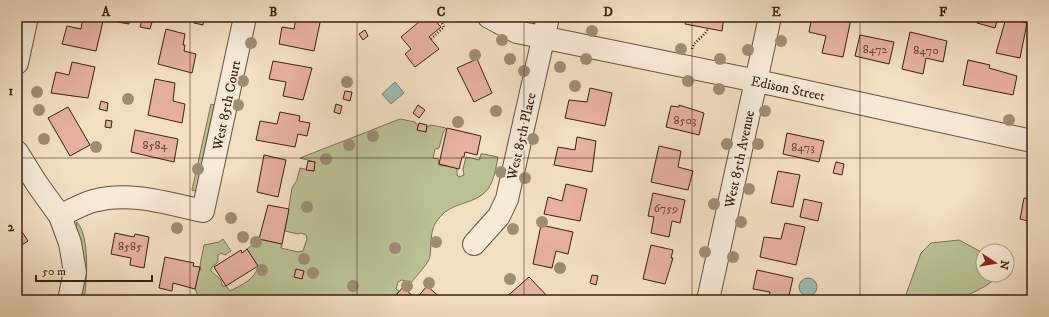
<svg xmlns="http://www.w3.org/2000/svg" width="1049" height="317" font-family="'IM FELL DW Pica',serif">
<style>
.green{fill:#bac294;stroke:#7a7152}
.water{fill:#9bbdb2;stroke:#757e71}
.building{fill:#e7b1a1;stroke:#3b200f}
.lines{fill:none;stroke-linecap:round;stroke-linejoin:round}
.minor-casing{stroke:#69503c;stroke-width:24}
.path{stroke:#3b200f;stroke-width:2.5;stroke-dasharray:1 2;stroke-linecap:butt}
.minor{stroke:#f7ead7;stroke-width:22}
.tree{fill:#9f8c72}
.grid{fill:none;stroke:#3b200f;stroke-width:1;stroke-opacity:0.55}
.labels{text-anchor:middle;stroke-width:4;stroke-linejoin:round;paint-order:stroke}
.number-label{font-size:12px;fill:#664434}
.street-label{font-size:14px;fill:#3b200f;stroke:#f7ead7}
.neatline{fill:none;stroke:#3b200f;stroke-width:1.5}
.grid-label{font-size:13px;text-anchor:middle;font-weight:bold;fill:#3b200f}
</style>
<rect width="100%" height="100%" fill="#f3dfc2"/>
<filter id="stains"><feTurbulence type="fractalNoise" baseFrequency=".005" numOctaves="4"/><feColorMatrix values="0 0 0 0 .2 0 0 0 0 .09 0 0 0 0 .02 0 0 0 .5 -.17"/></filter>
<radialGradient id="worn" r=".72"><stop offset=".6" stop-color="#630" stop-opacity="0"/><stop offset="1" stop-color="#630" stop-opacity=".3"/></radialGradient>
<path class="green" d="M 211,104 L 214,105 L 196,191 L 192,190 Z
M 400,119 L 415,122 L 418,126 L 417,130 L 426,132 L 427,127 L 431,125 L 446,128 L 443,133 L 439,148 L 435,149 L 433,158 L 438,159 L 439,165 L 457,168 L 457,175 L 459,177 L 464,175 L 463,169 L 466,157 L 479,160 L 481,154 L 483,154 L 498,157 C 496,168 494,180 488,189 C 476,205 452,201 439,218 C 429,229 432,242 430,256 C 430,262 415,277 411,283 L 402,280 L 398,282 L 396,289 L 399,291 L 392,300 L 382,300 L 378,296 L 374,300 L 200,300 L 195,289 L 199,270 L 201,270 L 200,265 L 204,245 L 219,242 L 223,239 L 231,251 L 225,255 L 221,253 L 218,255 L 218,262 L 211,268 L 211,271 C 215,276 223,278 222,286 L 226,286 L 230,291 C 241,285 255,280 258,266 L 247,249 L 259,239 L 282,244 L 281,248 L 298,252 L 303,251 L 307,239 L 306,235 L 301,233 L 298,234 L 285,231 L 292,188 L 297,180 L 300,168 L 313,171 L 315,162 L 300,158 Z
M 77,222 C 90,237 87,280 84,300 L 80,300 L 80,241 L 76,228 Z
M 959,240 L 983,253 L 983,275 L 998,275 C 994,284 963,298 954,300 C 943,303 917,300 904,300 L 921,253 L 931,243 Z"/>
<path class="water" d="M 395,82 L 404,93 L 391,104 L 382,94 Z
M799 287a9 9 0 1 1 18 0a9 9 0 1 1-18 0Z"/>
<path class="building" d="M 83,17 L 104,17 L 96,51 L 62,44 L 67,26 L 81,29 Z
M 119,17 L 130,17 L 129,24 L 118,22 Z
M 178,17 L 204,17 L 203,25 L 194,23 L 194,21 Z
M 296,17 L 321,18 L 314,51 L 279,44 L 282,27 L 294,29 Z
M 425,17 L 432,17 L 441,27 L 429,37 L 439,49 L 415,67 L 405,54 L 411,49 L 401,37 Z
M 660,17 L 677,17 L 676,21 Z
M 687,17 L 724,17 L 722,31 L 685,24 Z
M 812,17 L 840,17 L 851,19 L 843,57 L 822,53 L 826,36 L 809,32 Z
M 978,17 L 998,17 L 995,28 L 977,23 Z
M 1006,18 L 1027,23 L 1020,58 L 996,53 Z
M 142,20 L 152,22 L 150,29 L 140,27 Z
M 166,29 L 185,34 L 183,45 L 185,45 L 184,51 L 196,54 L 192,73 L 158,64 Z
M 365,30 L 368,36 L 363,40 L 359,34 Z
M 910,32 L 947,41 L 943,62 L 926,58 L 923,74 L 902,69 Z
M 860,35 L 894,42 L 889,64 L 855,56 Z
M 477,59 L 492,93 L 474,102 L 457,68 Z
M 968,60 L 990,65 L 989,68 L 1017,76 L 1013,95 L 963,85 Z
M 273,61 L 312,68 L 303,100 L 283,96 L 286,82 L 269,79 Z
M 72,62 L 95,67 L 88,98 L 51,93 L 56,72 L 69,75 Z
M 155,79 L 175,83 L 173,101 L 185,104 L 182,123 L 148,115 Z
M 590,88 L 612,93 L 605,126 L 565,118 L 569,100 L 587,102 Z
M 345,91 L 352,92 L 350,101 L 343,99 Z
M 101,101 L 108,103 L 107,111 L 99,109 Z
M 336,104 L 342,106 L 340,114 L 334,112 Z
M 418,105 L 425,110 L 419,118 L 413,113 Z
M 679,105 L 704,113 L 699,135 L 666,127 L 671,106 L 679,107 Z
M 68,107 L 90,145 L 70,156 L 48,118 Z
M 280,112 L 300,116 L 299,121 L 310,123 L 307,136 L 298,134 L 295,147 L 256,140 L 260,121 L 277,124 Z
M 106,120 L 112,121 L 111,128 L 105,127 Z
M 419,123 L 427,125 L 426,132 L 417,130 Z
M 447,128 L 481,136 L 477,155 L 465,152 L 464,157 L 462,157 L 459,169 L 439,164 Z
M 135,130 L 178,139 L 174,162 L 131,152 Z
M 787,133 L 824,141 L 819,162 L 783,154 Z
M 577,137 L 596,141 L 592,172 L 554,165 L 558,147 L 575,150 Z
M 659,146 L 681,151 L 678,167 L 693,171 L 688,190 L 651,182 Z
M 264,155 L 286,160 L 278,197 L 257,192 Z
M 308,161 L 315,162 L 314,171 L 306,170 Z
M 836,162 L 844,164 L 842,175 L 833,173 Z
M 778,171 L 800,175 L 793,207 L 771,203 Z
M 566,184 L 587,189 L 580,221 L 544,214 L 548,197 L 562,201 Z
M 653,193 L 685,200 L 680,223 L 672,221 L 669,237 L 651,233 L 654,217 L 648,216 Z
M 1024,198 L 1032,199 L 1032,222 L 1020,219 Z
M 804,199 L 822,203 L 818,221 L 800,217 Z
M 268,205 L 289,209 L 282,244 L 259,239 Z
M 785,223 L 805,227 L 796,265 L 760,257 L 764,237 L 781,239 Z
M 17,224 L 28,241 L 17,248 Z
M 541,225 L 573,232 L 568,254 L 556,251 L 552,268 L 533,264 Z
M 115,233 L 134,237 L 135,234 L 149,237 L 144,268 L 130,265 L 131,258 L 111,254 Z
M 651,245 L 673,250 L 671,258 L 673,258 L 665,284 L 643,279 Z
M 247,249 L 258,266 L 226,286 L 214,267 L 241,250 L 242,253 Z
M 165,257 L 194,263 L 193,266 L 200,267 L 195,289 L 173,283 L 172,291 L 159,288 Z
M 296,269 L 304,271 L 302,279 L 294,277 Z
M 757,270 L 793,278 L 788,300 L 768,300 L 770,292 L 753,289 Z
M 592,275 L 598,276 L 596,285 L 590,283 Z
M 529,277 L 550,299 L 548,300 L 503,300 Z
M 427,286 L 442,299 L 440,300 L 392,300 L 403,287 L 416,299 Z
M 642,295 L 664,299 L 664,300 L 641,300 Z"/>
<g class="lines">
<g class="minor-casing">
<path id="minor" d="M 489,17 L 517,32 L 776,85 L 1032,141
M 17,63 L 27,17
M 17,152 L 37,184 L 60,216 L 70,243 L 75,272 L 69,300
M 60,216 C 70,211 82,204 93,201 C 130,191 166,203 203,211 L 245,17
M 474,244 L 499,216 L 507,199 L 548,17
M 708,300 L 770,17"/>
</g>
<path class="path" d="M 431,39 L 444,27 L 439,17
M 692,49 C 695,39 705,37 708,28"/>
<use href="#minor" class="minor"/>
</g>
<g class="tree">
<circle cx="592" cy="31" r="6"/>
<circle cx="502" cy="40" r="6"/>
<circle cx="781" cy="41" r="6"/>
<circle cx="251" cy="43" r="6"/>
<circle cx="681" cy="49" r="6"/>
<circle cx="748" cy="50" r="6"/>
<circle cx="475" cy="55" r="6"/>
<circle cx="510" cy="59" r="6"/>
<circle cx="586" cy="59" r="6"/>
<circle cx="720" cy="59" r="6"/>
<circle cx="560" cy="67" r="6"/>
<circle cx="524" cy="71" r="6"/>
<circle cx="243" cy="81" r="6"/>
<circle cx="688" cy="81" r="6"/>
<circle cx="347" cy="82" r="6"/>
<circle cx="575" cy="86" r="6"/>
<circle cx="719" cy="89" r="6"/>
<circle cx="37" cy="92" r="6"/>
<circle cx="128" cy="99" r="6"/>
<circle cx="238" cy="105" r="6"/>
<circle cx="39" cy="110" r="6"/>
<circle cx="496" cy="111" r="6"/>
<circle cx="765" cy="111" r="6"/>
<circle cx="1009" cy="120" r="6"/>
<circle cx="458" cy="122" r="6"/>
<circle cx="373" cy="136" r="6"/>
<circle cx="44" cy="139" r="6"/>
<circle cx="533" cy="139" r="6"/>
<circle cx="727" cy="144" r="6"/>
<circle cx="758" cy="144" r="6"/>
<circle cx="349" cy="145" r="6"/>
<circle cx="96" cy="147" r="6"/>
<circle cx="326" cy="159" r="6"/>
<circle cx="198" cy="169" r="6"/>
<circle cx="501" cy="172" r="6"/>
<circle cx="525" cy="178" r="6"/>
<circle cx="749" cy="189" r="6"/>
<circle cx="714" cy="204" r="6"/>
<circle cx="307" cy="207" r="6"/>
<circle cx="231" cy="218" r="6"/>
<circle cx="542" cy="222" r="6"/>
<circle cx="741" cy="222" r="6"/>
<circle cx="177" cy="228" r="6"/>
<circle cx="513" cy="229" r="6"/>
<circle cx="243" cy="237" r="6"/>
<circle cx="256" cy="242" r="6"/>
<circle cx="436" cy="242" r="6"/>
<circle cx="395" cy="248" r="6"/>
<circle cx="705" cy="252" r="6"/>
<circle cx="733" cy="257" r="6"/>
<circle cx="304" cy="259" r="6"/>
<circle cx="560" cy="268" r="6"/>
<circle cx="262" cy="270" r="6"/>
<circle cx="313" cy="273" r="6"/>
<circle cx="510" cy="279" r="6"/>
<circle cx="429" cy="283" r="6"/>
<circle cx="353" cy="286" r="6"/>
<circle cx="407" cy="286" r="6"/>
</g>
<path class="grid" d="M 190,17 L 190,300M 357,17 L 357,300M 524,17 L 524,300M 692,17 L 692,300M 860,17 L 860,300M 17,158 L 1032,158"/>
<g class="labels">
<g class="number-label">
<text x="875" y="53">8472</text>
<text x="926" y="54">8470</text>
<text x="685" y="124">8503</text>
<text x="155" y="149">8584</text>
<text x="803" y="151">8473</text>
<text x="666" y="212">6759</text>
<text x="130" y="250">8585</text>
</g>
<g class="street-label">
<text transform="translate(788 88) rotate(12)" y="5">Edison Street</text>
<text transform="translate(226 105) rotate(-78)" y="5">West 85th Court</text>
<text transform="translate(521 136) rotate(-77)" y="5">West 85th Place</text>
<text transform="translate(739 159) rotate(-78)" y="5">West 85th Avenue</text>
</g>
</g>
<rect width="1049" height="317" fill="none" stroke="#f3dfc2" stroke-width="44"/>
<g transform="translate(995 263) rotate(102)"><circle r="19" fill="#f7ead7" stroke="#ac9987"/>
<path d="M0-3L7 15L0 10L-7 15Z" fill="#8f2418"/>
<text y="-6" font-size="11" font-weight="bold" text-anchor="middle" fill="#3b200f">N</text>
</g>
<path d="M36 275v6h116v-6" fill="none" stroke="#3b200f" stroke-width="2"/>
<text x="42" y="275" font-size="12" fill="#3b200f" stroke="#f7ead7" stroke-width="3" paint-order="stroke">50 m</text>
<rect x="22" y="22" width="1005" height="273" class="neatline"/>
<g class="grid-label">
<text x="106" y="16">A</text>
<text x="273" y="16">B</text>
<text x="441" y="16">C</text>
<text x="608" y="16">D</text>
<text x="776" y="16">E</text>
<text x="943" y="16">F</text>
<text x="11" y="95">1</text>
<text x="11" y="231">2</text>
</g>
<rect width="100%" height="100%" filter="url(#stains)"/>
<rect width="100%" height="100%" fill="url(#worn)"/>
</svg>
